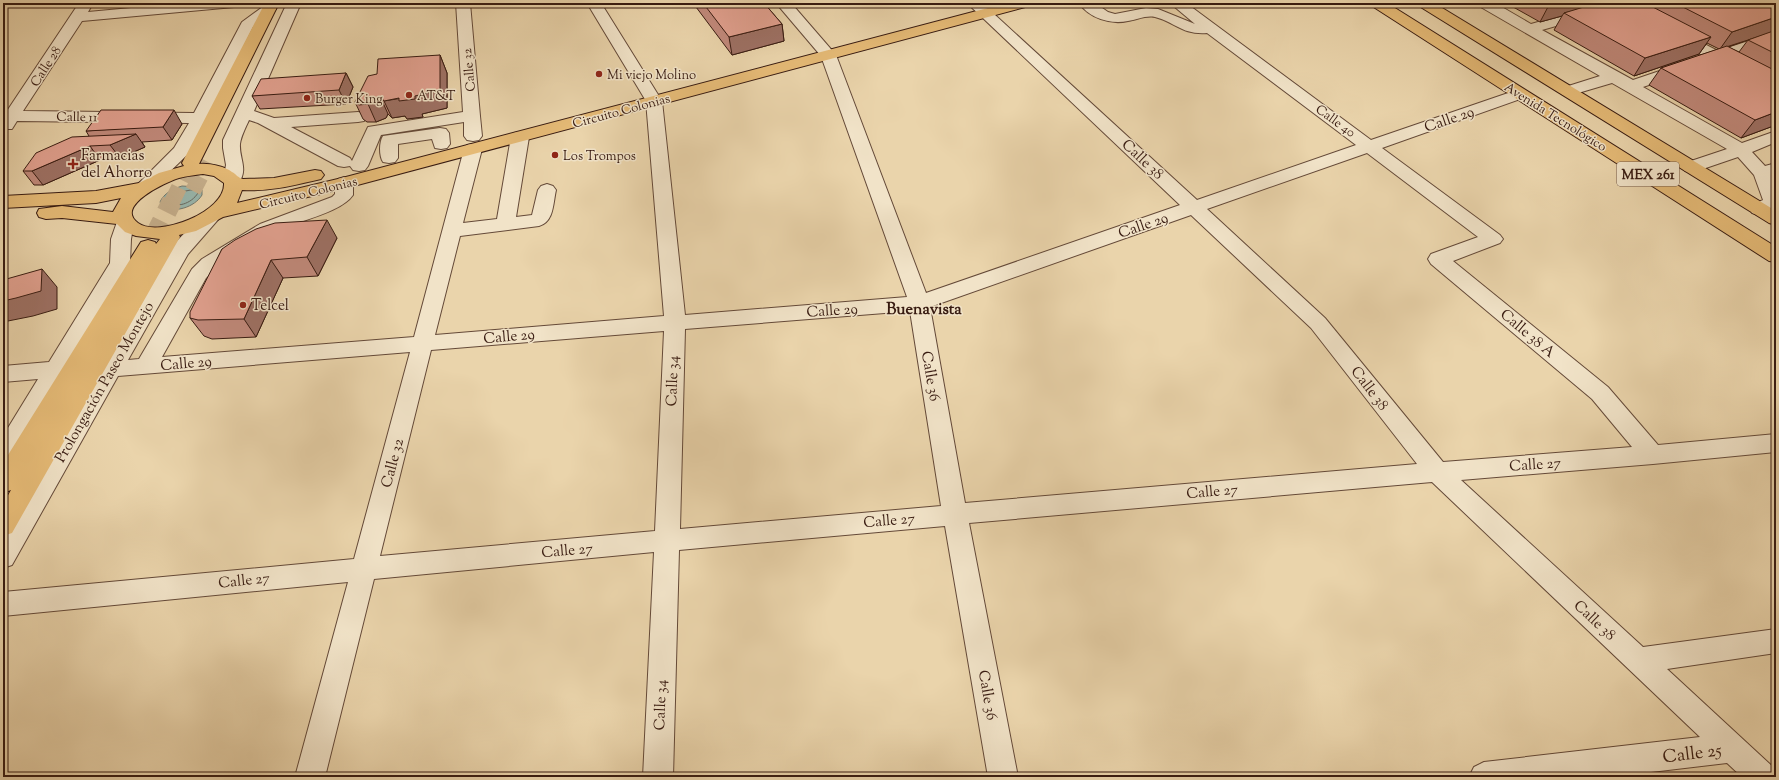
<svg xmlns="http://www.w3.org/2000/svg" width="1779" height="780" font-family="'Sorts Mill Goudy',serif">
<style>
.water{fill:#98b7ae;stroke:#72796f}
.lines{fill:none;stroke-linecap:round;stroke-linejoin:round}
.shore{stroke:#686960;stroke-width:1}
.major-tunnel-far1{stroke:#c6af8c;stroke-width:16;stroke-dasharray:16 8;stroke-linecap:butt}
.major-tunnel{stroke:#c6af8c;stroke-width:20;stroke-dasharray:20 10;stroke-linecap:butt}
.minor-casing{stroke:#644938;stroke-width:2}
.major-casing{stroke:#381b11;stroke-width:2}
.minor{fill:#f1e3c8;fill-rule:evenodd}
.major{fill:#e5ba76;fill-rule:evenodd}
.wall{fill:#c28a7c;stroke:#381b11;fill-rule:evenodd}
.shaded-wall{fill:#9e7165;stroke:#381b11}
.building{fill:#e2a190;stroke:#381b11}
.poi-dot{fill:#8f2418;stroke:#f1e3c8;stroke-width:1.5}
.labels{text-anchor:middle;stroke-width:3;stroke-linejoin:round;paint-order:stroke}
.far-street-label{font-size:13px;fill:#381b11;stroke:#f1e3c8}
.far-poi-label{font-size:13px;fill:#381b11;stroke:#f1e3c8;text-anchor:start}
.shield{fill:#f1e3c8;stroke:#705748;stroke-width:1}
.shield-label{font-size:14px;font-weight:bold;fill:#381b11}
.street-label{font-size:15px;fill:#381b11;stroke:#f1e3c8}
.poi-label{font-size:15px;fill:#381b11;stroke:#f1e3c8;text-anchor:start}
.neighbourhood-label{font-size:16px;font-weight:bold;fill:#381b11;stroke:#f1e3c8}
.near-street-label{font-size:18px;fill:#381b11;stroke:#f1e3c8}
</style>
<rect width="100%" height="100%" fill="#ead4ab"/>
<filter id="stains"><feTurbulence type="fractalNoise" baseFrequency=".005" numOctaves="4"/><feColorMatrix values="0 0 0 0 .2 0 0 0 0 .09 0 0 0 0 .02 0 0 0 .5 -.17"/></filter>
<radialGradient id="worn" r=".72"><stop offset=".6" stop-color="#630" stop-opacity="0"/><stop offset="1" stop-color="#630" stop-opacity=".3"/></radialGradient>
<path class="water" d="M 182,186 L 198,187 L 202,190 L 202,195 C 195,207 174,214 162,206 L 160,202 C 164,193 173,189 182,186 Z"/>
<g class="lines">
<path class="shore" d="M 191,190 L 197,190 L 198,193 C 191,204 177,208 165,203 L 172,194 Z"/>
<path class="major-tunnel-far1" d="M 193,191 L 208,162
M 172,202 L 191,163"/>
<path class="major-tunnel" d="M 153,239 L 172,201"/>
<g class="minor-casing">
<path id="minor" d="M 79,3 L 91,3 L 92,5 L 88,12 L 185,3 L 241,3 L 239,6 L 234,7 L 82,21 L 23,111 L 194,113 L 242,22 L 264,6 L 269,5 L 274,6 L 276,9 L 253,27 L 208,118 L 187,155 L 151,190 L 145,192 L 139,190 L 136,186 L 174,148 L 189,123 L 17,121 L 12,129 L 3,129 L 3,111 L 7,111 Z
M 287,3 L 301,3 L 254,111 L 274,118 L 358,112 L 364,113 L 366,117 L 364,121 L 358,122 L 291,127 L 350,158 L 352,161 L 368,127 L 463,112 L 456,3 L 470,3 L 480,116 L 482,136 L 479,140 L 473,141 L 467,140 L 464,136 L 464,122 L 381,135 L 368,166 L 365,170 L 359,171 L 353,170 L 350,166 L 344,167 L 338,166 L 258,123 L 249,120 C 246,127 241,136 240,144 C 239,159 249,169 238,184 L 232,186 L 226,184 L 223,180 L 226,165 L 223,148 L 223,140 Z
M 587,3 L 601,3 L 662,101 L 685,315 L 907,297 L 821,56 L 776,3 L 791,3 L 836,55 L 926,293 L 1180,205 L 967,3 L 982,3 L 1197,200 L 1356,145 L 1207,33 C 1182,35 1175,22 1155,17 C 1146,15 1136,20 1128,21 C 1111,25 1089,18 1079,3 L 1095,3 L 1108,12 L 1115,14 L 1146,8 L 1158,9 L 1195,24 L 1170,3 L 1186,3 L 1371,140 L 1514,91 L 1520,89 L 1526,91 L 1528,94 L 1526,97 L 1382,148 L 1500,235 L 1503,239 L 1500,243 L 1453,261 L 1608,387 L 1658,445 L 1776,434 L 1776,452 L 1653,464 L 1461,480 L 1643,647 L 1776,629 L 1776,653 L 1667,669 L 1773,767 L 1776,777 L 1742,777 L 1727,763 L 1609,777 L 1469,777 L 1474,767 L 1484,762 L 1700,737 L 1432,482 L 969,523 L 1018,777 L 988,777 L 945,526 L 679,550 L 673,777 L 643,777 L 654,552 L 374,579 L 325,777 L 295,777 L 348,582 L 3,616 L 3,592 L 354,559 L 410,352 L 118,376 L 12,565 L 3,568 L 3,534 L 173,245 L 207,210 L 214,208 L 221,210 L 223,214 L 188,254 L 128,360 L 139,359 L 192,269 L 202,259 L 260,224 L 332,197 L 335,194 L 335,183 L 338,179 L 344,177 L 350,179 L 353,183 L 353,195 C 340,214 294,221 273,233 C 252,244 223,262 206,278 L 162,357 L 414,337 L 464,149 L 467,145 L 473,144 L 479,145 L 482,149 L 463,223 L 497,219 L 511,137 L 514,133 L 520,132 L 526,133 L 529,137 L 516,217 L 532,215 L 538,190 L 541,186 L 547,184 L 553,186 L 556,190 C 553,203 554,222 539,226 L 460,236 L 435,335 L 664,316 L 646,101 ZM 1367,153 L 1478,237 L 1431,254 L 1428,259 L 1431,264 L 1592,399 L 1632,447 L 1443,462 L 1325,318 L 1207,209 ZM 1191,215 L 1311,328 L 1417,464 L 965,503 L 930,307 ZM 910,311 L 941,506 L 680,529 L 685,329 ZM 664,331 L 655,531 L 380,556 L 431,350 Z
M 1477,3 L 1495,3 L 1531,24 L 1605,3 L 1628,3 L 1626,6 L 1542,30 L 1633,80 L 1704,56 L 1671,38 L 1668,35 L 1671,32 L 1676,30 L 1681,32 L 1718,51 L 1776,32 L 1776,42 L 1730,58 L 1776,82 L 1776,93 L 1770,91 L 1716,62 L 1643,87 L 1742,143 L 1776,131 L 1776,142 L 1752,152 L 1765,166 L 1776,163 L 1776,174 L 1772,175 L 1776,186 L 1776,208 L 1759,215 L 1752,213 L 1750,209 L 1752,205 L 1763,200 L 1754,175 L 1738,157 L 1697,171 L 1691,172 L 1685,171 L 1682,167 L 1685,163 L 1727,149 L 1612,83 L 1568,96 L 1562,94 L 1560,91 L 1562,88 L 1600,76 L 1479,6 Z
M 440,128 L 446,129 L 449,133 L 450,144 L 447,148 L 441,149 L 435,148 L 432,139 L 398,144 L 398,158 L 395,162 L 389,163 L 383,162 C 379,156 379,142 383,136 Z
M 125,217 L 132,219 L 134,223 L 131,239 L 130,263 L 11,463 L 3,465 L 3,436 L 38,379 L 3,382 L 3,366 L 49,362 L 110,263 L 111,239 L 118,219 Z"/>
</g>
<g class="major-casing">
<path id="major" d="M 265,3 L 279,3 L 199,164 C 209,163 224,166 232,172 C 236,174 238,178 243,179 L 274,178 L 315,170 L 321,171 L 324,175 L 321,179 C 295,185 269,192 242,190 L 237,203 L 342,178 L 1007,3 L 1031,3 L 1029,6 L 350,187 L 223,217 L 196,231 L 179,235 L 180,237 L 12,533 L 3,536 L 3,504 L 11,490 L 3,493 L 3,463 L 141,242 L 148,240 L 155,242 L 156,244 L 160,239 L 136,236 L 125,232 L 117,224 L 62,218 L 46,219 L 39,217 L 37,213 L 39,209 L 62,206 L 113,212 L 121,198 L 96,203 L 3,208 L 3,196 L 96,191 L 139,183 L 159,173 L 184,166 L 182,163 ZM 203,174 L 214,176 L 224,183 C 226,212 158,238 138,223 C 114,206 166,182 179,178 C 186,176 195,175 203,174 Z
M 1370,3 L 1387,3 L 1776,247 L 1776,262 L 1769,261 L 1372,6 Z
M 1417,3 L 1434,3 L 1776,211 L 1776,225 L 1769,223 L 1419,6 Z"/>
</g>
<use href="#minor" class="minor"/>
<use href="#major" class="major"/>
</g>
<path class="wall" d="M 695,3 L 764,3 L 782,24 L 784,41 L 732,55 L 696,7 Z
M 1506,3 L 1775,3 L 1776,4 L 1776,125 L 1741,138 L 1649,85 L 1661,68 L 1719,49 L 1707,43 L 1699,54 L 1634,76 L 1554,30 L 1562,16 L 1540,22 ZM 1748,40 L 1739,52 L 1728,47 Z
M 440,55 L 447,73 L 447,108 L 422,114 L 423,117 L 407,119 L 405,116 L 392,118 L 388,114 L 386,118 L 376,122 L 367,122 L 363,119 L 355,102 L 377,74 Z
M 346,73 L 353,87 L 346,104 L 260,109 L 252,96 Z
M 182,124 L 172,140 L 142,142 L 145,147 L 120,158 L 100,160 L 43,185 L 34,185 L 23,171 L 89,136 L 86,131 Z
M 337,238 L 318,276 L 283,278 L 256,337 L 212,339 L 204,336 L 190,318 L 222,249 Z"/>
<path class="shaded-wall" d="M 1557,3 L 1604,3 L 1564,13 L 1562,16 L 1540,22 L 1549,5 Z
M 1776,17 L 1776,31 L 1720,49 L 1732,32 Z
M 782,24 L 784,41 L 732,55 L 729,37 Z
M 1711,37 L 1699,54 L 1634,76 L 1645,58 Z
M 440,55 L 447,73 L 447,108 L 422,114 L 423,117 L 407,119 L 405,116 L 392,118 L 384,101 L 415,96 Z
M 346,73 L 353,87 L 346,104 L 339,90 Z
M 380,96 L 388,114 L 386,118 L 376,122 L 368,104 Z
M 174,110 L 182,124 L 172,140 L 163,127 Z
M 1776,112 L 1776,125 L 1741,138 L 1755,120 Z
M 136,134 L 145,147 L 120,158 L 110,145 Z
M 90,146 L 100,160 L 43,185 L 32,171 Z
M 327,220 L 337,238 L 318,276 L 307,257 Z
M 271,260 L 283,278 L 256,337 L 244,319 Z
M 42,269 L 57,287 L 57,309 L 33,316 L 3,322 L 3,301 Z"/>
<path class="building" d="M 703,3 L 764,3 L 782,24 L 729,37 Z
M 1545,3 L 1557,3 L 1549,5 Z
M 1597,3 L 1645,3 L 1711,37 L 1645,58 L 1564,13 Z
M 1675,3 L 1775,3 L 1776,4 L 1776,17 L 1732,32 Z
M 1776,30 L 1776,54 L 1748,40 Z
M 1727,46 L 1776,71 L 1776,112 L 1755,120 L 1661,68 Z
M 440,55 L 440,90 L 415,96 L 415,99 L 399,101 L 399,98 L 384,101 L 380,96 L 378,100 L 368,104 L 359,105 L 355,102 L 368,76 L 377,74 L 378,59 Z
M 346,73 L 339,90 L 252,96 L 261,79 Z
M 101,110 L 174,110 L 163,127 L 86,131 Z
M 136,134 L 110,145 L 90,146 L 32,171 L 23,171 L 36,153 L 72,137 Z
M 327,220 L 307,257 L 271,260 L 244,319 L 198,320 L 190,318 L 190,312 L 222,249 L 235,240 L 256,229 L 275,223 Z
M 42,269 L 41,291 L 16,298 L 3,301 L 3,280 Z"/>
<g class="poi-dot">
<circle cx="599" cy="74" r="4"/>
<circle cx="409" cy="95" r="4"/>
<circle cx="307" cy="98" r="4"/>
<circle cx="555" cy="155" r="4"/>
<path d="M71 158h4v4h4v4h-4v4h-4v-4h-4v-4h4z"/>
<circle cx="243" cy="305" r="4"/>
</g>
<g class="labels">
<g class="far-street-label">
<text transform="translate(45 66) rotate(-57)" y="5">Calle 28</text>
<text transform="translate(468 70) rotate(-95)" y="5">Calle 32</text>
<text transform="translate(621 110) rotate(-15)" y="5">Circuito Colonias</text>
<text transform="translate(77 116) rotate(1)" y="5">Calle 11</text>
<text transform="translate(1556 116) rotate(32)" y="5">Avenida Tecnológico</text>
<text transform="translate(1336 120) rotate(36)" y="5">Calle 40</text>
<text transform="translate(308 192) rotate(-14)" y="5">Circuito Colonias</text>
</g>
<g class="far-poi-label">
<text x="607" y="79">Mi viejo Molino</text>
<text x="417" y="100">AT&amp;T</text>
<text x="315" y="103">Burger King</text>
<text x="563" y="160">Los Trompos</text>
</g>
<rect class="shield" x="1617" y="162" width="62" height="24" rx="3"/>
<g class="shield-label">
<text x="1648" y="179">MEX 261</text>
</g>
<g class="street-label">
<text transform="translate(1449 119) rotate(-19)" y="5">Calle 29</text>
<text transform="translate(1143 159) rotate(43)" y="5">Calle 38</text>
<text transform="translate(1143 225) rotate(-19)" y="5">Calle 29</text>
<text transform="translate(832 310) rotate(-4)" y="5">Calle 29</text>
<text transform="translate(1528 333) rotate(40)" y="5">Calle 38 A</text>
<text transform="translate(509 336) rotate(-5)" y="5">Calle 29</text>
<text transform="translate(186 363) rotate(-5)" y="5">Calle 29</text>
<text transform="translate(931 376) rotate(80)" y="5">Calle 36</text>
<text transform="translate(672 381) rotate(-88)" y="5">Calle 34</text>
<text transform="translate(104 382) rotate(-60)" y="5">Prolongación Paseo Montejo</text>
<text transform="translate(1370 388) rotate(52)" y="5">Calle 38</text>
<text transform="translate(392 463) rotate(-75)" y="5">Calle 32</text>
<text transform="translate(1535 464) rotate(-4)" y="5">Calle 27</text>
<text transform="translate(1212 491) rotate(-5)" y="5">Calle 27</text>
<text transform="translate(889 520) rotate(-5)" y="5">Calle 27</text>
<text transform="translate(567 550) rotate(-5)" y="5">Calle 27</text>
<text transform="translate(244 580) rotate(-6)" y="5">Calle 27</text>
<text transform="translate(1595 620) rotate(43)" y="5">Calle 38</text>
<text transform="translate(988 695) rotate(80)" y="5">Calle 36</text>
<text transform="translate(660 705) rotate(-88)" y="5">Calle 34</text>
</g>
<g class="poi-label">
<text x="81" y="160">Farmacias<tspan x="81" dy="17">del Ahorro</tspan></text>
<text x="251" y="310">Telcel</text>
</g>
<g class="neighbourhood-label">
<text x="924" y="314">Buenavista</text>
</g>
<g class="near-street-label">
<text transform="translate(1692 753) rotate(-7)" y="6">Calle 25</text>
</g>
</g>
<rect width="1779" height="780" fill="none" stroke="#ead4ab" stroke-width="16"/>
<rect x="4" y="4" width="1771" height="772" fill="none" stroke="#381b11" stroke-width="2"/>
<rect x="8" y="8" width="1763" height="764" fill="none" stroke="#381b11"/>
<rect width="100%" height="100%" filter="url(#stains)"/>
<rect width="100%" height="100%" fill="url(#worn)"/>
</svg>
